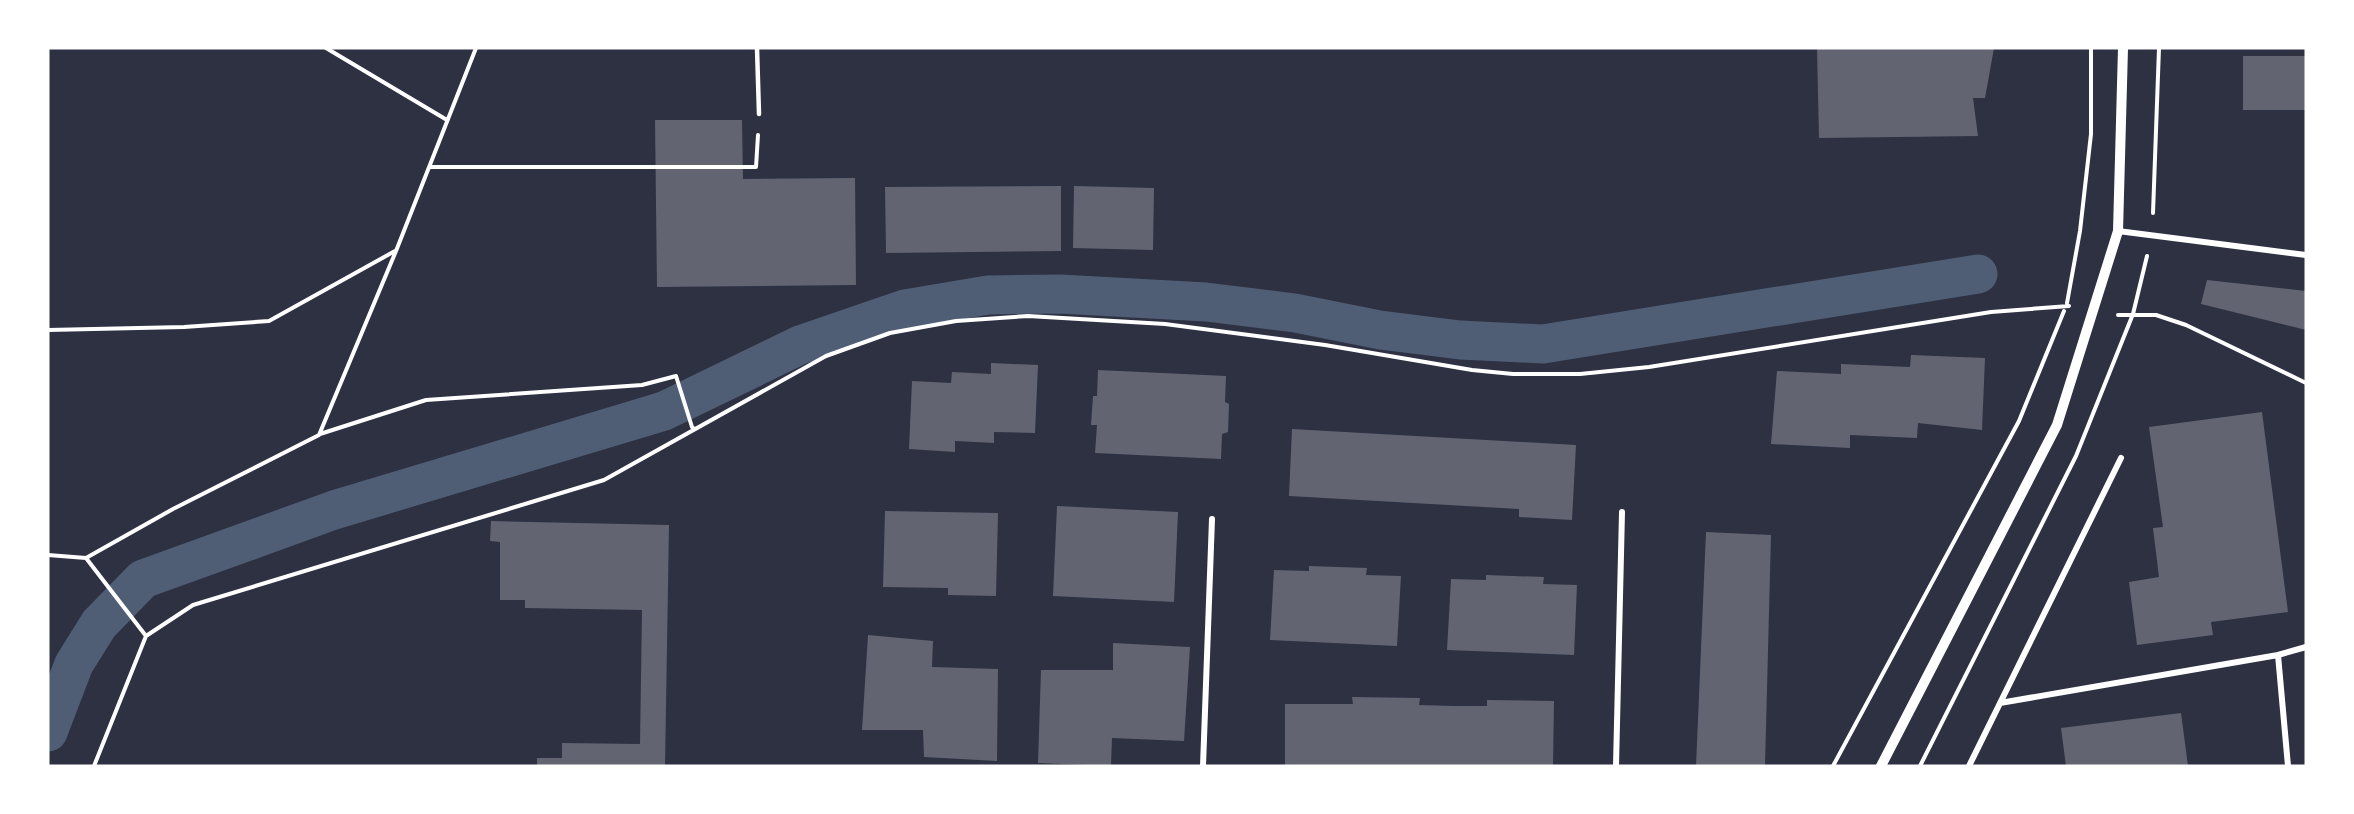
<svg xmlns="http://www.w3.org/2000/svg" width="2354" height="814" font-family="'Roboto Condensed',sans-serif">
<style>
.lines{fill:none;stroke-linecap:round;stroke-linejoin:round}
.canal{stroke:#4f5d75;stroke-width:39}
.building{fill:#626471}
.path{stroke:#fff;stroke-width:4}
.service{stroke:#fff;stroke-width:4.5}
.minor{stroke:#fff;stroke-width:6}
.tertiary{stroke:#fff;stroke-width:10}
</style>
<rect width="100%" height="100%" fill="#2d3142"/>
<g class="lines">
<path class="canal" d="M 48,732 L 74,664 L 99,624 L 143,579 L 334,510 L 664,411 L 800,345 L 905,309 L 988,295 L 1060,294 L 1206,302 L 1295,313 L 1380,330 L 1460,340 L 1543,344 L 1978,274"/>
</g>
<path class="building" d="M 1817,48 L 1994,48 L 1985,98 L 1973,98 L 1978,136 L 1819,138 Z
M 2243,56 L 2306,56 L 2306,110 L 2243,110 Z
M 655,120 L 742,120 L 743,179 L 855,178 L 856,285 L 657,287 Z
M 1061,186 L 1061,251 L 886,253 L 885,187 Z
M 1074,186 L 1154,188 L 1153,250 L 1073,248 Z
M 2207,280 L 2306,291 L 2306,330 L 2201,304 Z
M 1911,355 L 1985,358 L 1982,430 L 1918,423 L 1917,438 L 1850,435 L 1850,448 L 1771,444 L 1777,371 L 1841,374 L 1841,364 L 1910,367 Z
M 991,363 L 1038,365 L 1035,433 L 994,432 L 994,443 L 955,441 L 955,452 L 909,449 L 912,381 L 951,383 L 952,372 L 991,374 Z
M 1098,370 L 1226,376 L 1225,402 L 1229,404 L 1228,432 L 1222,434 L 1221,459 L 1095,453 L 1097,425 L 1091,425 L 1093,396 L 1097,396 Z
M 2262,412 L 2288,612 L 2211,622 L 2213,635 L 2137,645 L 2129,582 L 2159,577 L 2153,528 L 2163,527 L 2149,427 Z
M 1292,429 L 1576,445 L 1572,520 L 1519,517 L 1519,509 L 1289,496 Z
M 1057,506 L 1178,512 L 1174,602 L 1053,596 Z
M 885,511 L 998,513 L 996,596 L 948,595 L 948,588 L 883,587 Z
M 491,521 L 669,525 L 665,766 L 537,766 L 537,758 L 562,758 L 562,743 L 640,744 L 642,610 L 525,608 L 525,600 L 500,600 L 500,542 L 490,541 Z
M 1706,532 L 1771,535 L 1765,766 L 1696,766 Z
M 1309,566 L 1367,568 L 1366,575 L 1401,576 L 1397,646 L 1270,640 L 1274,570 L 1309,571 Z
M 1486,575 L 1544,577 L 1543,584 L 1577,585 L 1574,655 L 1447,650 L 1451,579 L 1486,580 Z
M 868,635 L 933,641 L 932,667 L 998,669 L 997,761 L 924,757 L 923,730 L 862,730 Z
M 1113,643 L 1190,647 L 1184,741 L 1112,738 L 1111,766 L 1038,763 L 1041,670 L 1113,670 Z
M 1352,697 L 1420,698 L 1419,705 L 1453,706 L 1487,706 L 1487,700 L 1554,701 L 1553,766 L 1285,766 L 1285,704 L 1353,704 Z
M 2181,713 L 2188,766 L 2066,766 L 2061,728 Z"/>
<g class="lines">
<path class="path" d="M 326,48 L 447,120
M 429,167 L 756,167 L 758,135
M 2153,213 L 2159,48
M 2067,303 L 2080,231 L 2091,134 L 2091,48
M 2118,315 L 2156,315 L 2186,325 L 2306,383
M 48,330 L 184,327 L 269,321 L 395,251
M 320,434 L 426,400 L 642,385 L 676,376 L 692,427 L 694,429
M 48,555 L 86,558 L 173,509 L 319,435 L 396,251 L 476,48
M 86,558 L 146,636
M 94,766 L 146,636 L 193,605 L 604,480 L 826,356 L 890,333 L 956,321 L 1028,316 L 1165,324 L 1325,345 L 1472,370 L 1513,374 L 1580,374 L 1649,367 L 1991,312 L 2069,306
M 1833,766 L 2019,421 L 2064,311
M 1920,766 L 2076,456 L 2133,314 L 2147,256"/>
<path class="service" d="M 757,48 L 759,114"/>
<path class="minor" d="M 2118,231 L 2306,255
M 2278,655 L 2288,766
M 2000,703 L 2278,655 L 2306,647
M 1203,766 L 1212,519
M 1616,766 L 1622,512
M 1969,766 L 2121,458"/>
<path class="tertiary" d="M 1881,766 L 2057,425 L 2118,231 L 2123,48"/>
</g>
<rect width="2354" height="814" fill="none" stroke="#ffffff" stroke-width="99"/>
</svg>
